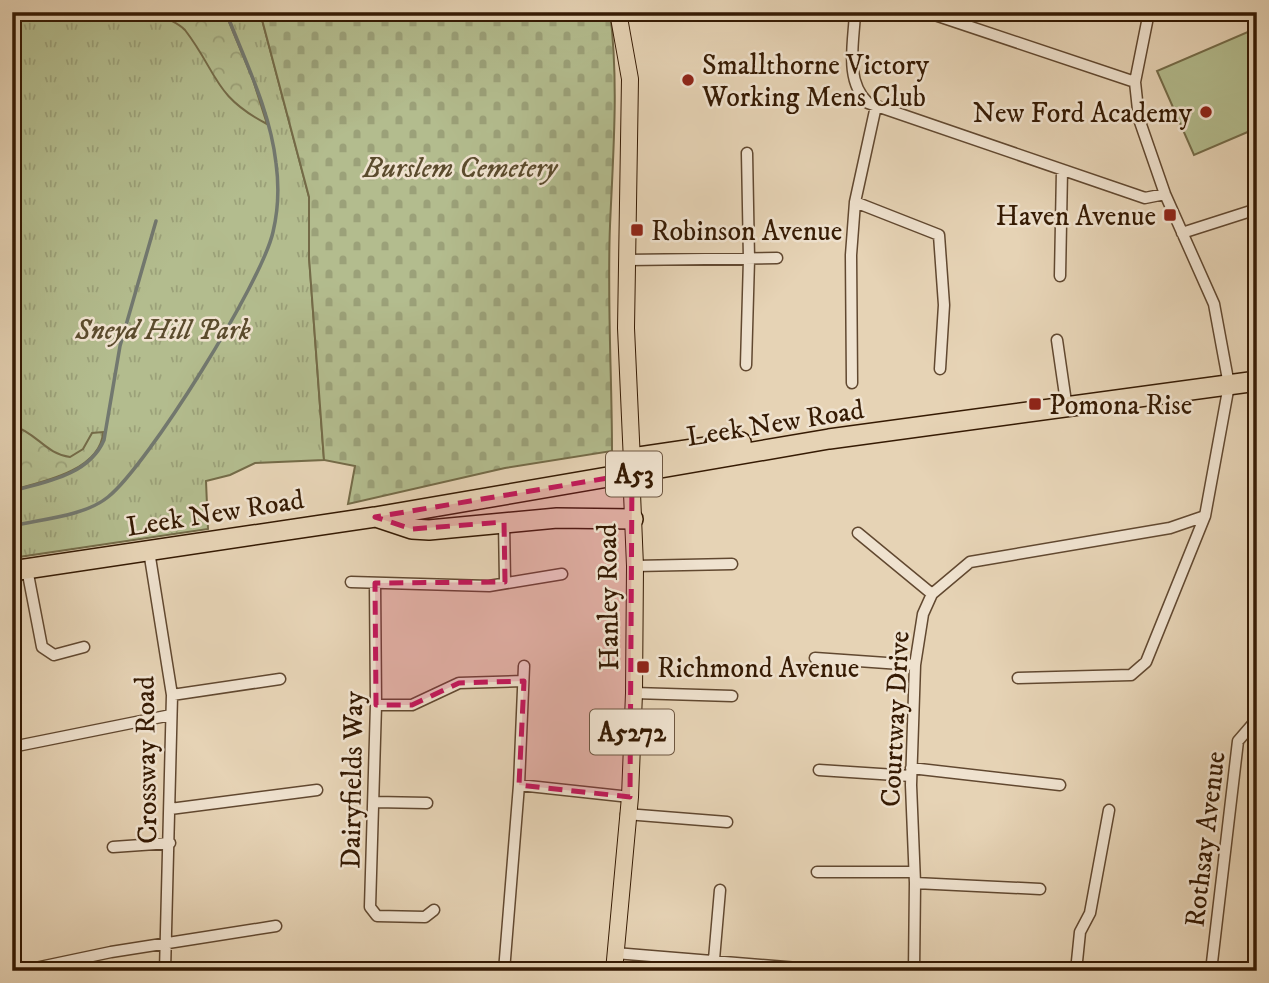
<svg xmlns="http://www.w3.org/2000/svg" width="1269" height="983" font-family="'IM FELL DW Pica',serif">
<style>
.grass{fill:url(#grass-tufts);stroke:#746b48;stroke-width:2}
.forest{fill:url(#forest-crowns);stroke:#746b48;stroke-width:2}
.cemetery{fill:url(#cemetery-stones);stroke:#746b48;stroke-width:2}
.pitch{fill:#b3bc8e;stroke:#746b48;stroke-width:2}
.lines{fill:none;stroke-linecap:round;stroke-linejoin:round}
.stream{stroke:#72786f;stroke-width:3.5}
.street-casing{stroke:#614830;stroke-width:13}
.primary-casing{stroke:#351a03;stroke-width:18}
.highway-casing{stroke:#351a03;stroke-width:22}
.street{stroke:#efe2cf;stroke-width:10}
.primary{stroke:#e6d3b5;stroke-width:16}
.highway{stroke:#e6d3b5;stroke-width:19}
.primary-bridge-casing{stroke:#351a03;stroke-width:18;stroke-linecap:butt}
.primary-bridge{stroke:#e6d3b5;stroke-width:16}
.marked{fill:#c2185b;fill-opacity:0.2;stroke:#c2185b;stroke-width:5;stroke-dasharray:14 9;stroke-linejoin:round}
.poi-dot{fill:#8f2418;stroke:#efe2cf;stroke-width:2.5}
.labels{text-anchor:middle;stroke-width:5;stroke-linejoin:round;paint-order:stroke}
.shield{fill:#efe2cf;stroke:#6d5640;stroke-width:2}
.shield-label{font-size:26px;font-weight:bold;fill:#351a03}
.poi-label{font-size:28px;fill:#351a03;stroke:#efe2cf;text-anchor:start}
.park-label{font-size:28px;font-style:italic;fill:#5b4b2d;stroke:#efe2cf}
.street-label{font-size:28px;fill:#351a03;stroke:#efe2cf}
</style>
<defs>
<pattern id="grass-tufts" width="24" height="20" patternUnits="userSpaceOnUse" patternTransform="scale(1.75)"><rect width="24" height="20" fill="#b3bc8e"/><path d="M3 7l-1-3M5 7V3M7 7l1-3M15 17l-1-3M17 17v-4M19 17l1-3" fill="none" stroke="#9ba179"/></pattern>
<pattern id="forest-crowns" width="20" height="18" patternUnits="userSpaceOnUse" patternTransform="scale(1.75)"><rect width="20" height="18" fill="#b3bc8e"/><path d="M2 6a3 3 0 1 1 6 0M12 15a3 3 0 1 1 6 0" fill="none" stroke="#9ba179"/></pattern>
<pattern id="cemetery-stones" width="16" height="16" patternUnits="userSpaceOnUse" patternTransform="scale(1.75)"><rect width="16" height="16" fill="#b3bc8e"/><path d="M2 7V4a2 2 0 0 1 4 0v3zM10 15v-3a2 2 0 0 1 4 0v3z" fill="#9ba179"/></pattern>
</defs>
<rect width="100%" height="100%" fill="#e6d3b5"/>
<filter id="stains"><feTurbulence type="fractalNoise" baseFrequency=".00286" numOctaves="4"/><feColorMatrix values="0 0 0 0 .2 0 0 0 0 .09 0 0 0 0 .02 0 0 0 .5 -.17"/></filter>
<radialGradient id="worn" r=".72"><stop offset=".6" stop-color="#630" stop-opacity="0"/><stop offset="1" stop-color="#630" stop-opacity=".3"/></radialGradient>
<path class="grass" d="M 12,12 L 260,12 L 309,197 L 309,257 L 324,460 L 255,463 L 230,475 L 206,481 L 208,529 L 12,558 Z"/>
<path class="forest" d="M 157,12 L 225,12 L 253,80 L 267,124 C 213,96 218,73 185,30 C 178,22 165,19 157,12 Z
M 12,425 C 37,433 46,454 70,457 L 83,449 L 92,433 L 103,432 C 101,470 43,482 12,490 Z"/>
<path class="cemetery" d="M 260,12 L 610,12 C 619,84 613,154 610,226 C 607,301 612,377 612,451 L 505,468 L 348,504 L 355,466 L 324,460 L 309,257 L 309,197 Z"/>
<path class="pitch" d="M 1257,28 L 1257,128 L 1194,155 L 1157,71 Z"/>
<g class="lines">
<path class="stream" d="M 12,491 C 46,482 89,475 104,440 L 120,346 L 156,221
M 12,526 C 42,519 85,516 108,497 C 148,465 262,282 273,232 C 278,211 279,185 276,163 C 270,110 245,61 226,12"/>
<g class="street-casing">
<path id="street" d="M 855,12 C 854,42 844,80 868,103 L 1145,198 L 1165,194
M 926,12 L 1135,82
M 855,202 L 939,235 L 944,305 L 940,369
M 1182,233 L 1257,209
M 626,260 L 777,258
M 1060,276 L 1062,170
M 1057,340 L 1067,409
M 746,365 L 749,259 L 747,153
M 852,383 L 851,255 L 855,202 L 876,106
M 504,522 L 505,582
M 858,533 L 932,594
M 149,551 L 172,695 L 165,971
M 635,566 L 732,564
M 27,569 L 42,647 L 54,655 L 84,647
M 351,582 L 489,586 L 562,574
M 375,583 L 376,705 L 370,907 L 377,916 L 425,917 L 434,910
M 815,658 L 915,665
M 1018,678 L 1131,675 L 1146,662 L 1205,516 L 1229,385 L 1214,304 L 1165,194 L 1139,119 L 1135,82 L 1149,12
M 634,693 L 732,696
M 172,695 L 280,679
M 376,705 L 412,705 L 459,683 L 523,681
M 12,747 L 171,715
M 911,768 L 1060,785
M 819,770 L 911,776
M 519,785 L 630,797
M 375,802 L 427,803
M 170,809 L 317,790
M 626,814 L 727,822
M 12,824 L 13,828
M 113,847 L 170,843
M 817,872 L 914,872
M 915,883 L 1040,889
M 615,953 L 798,968 L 879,971
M 21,971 L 111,952 L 276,926
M 504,971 L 519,785 L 524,666
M 713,971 L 720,890
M 914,971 L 915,883 L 911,785 L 915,665 L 923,614 L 932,594 L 970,562 L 1170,528 L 1205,516
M 1076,971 L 1080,932 L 1090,913 L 1109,810
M 1211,971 L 1238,741 L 1257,719"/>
</g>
<g class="primary-casing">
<path id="primary" d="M 618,12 L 630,79 L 626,328 L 632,462
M 614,971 L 630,797 L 634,693 L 635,566 L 632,493"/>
</g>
<g class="highway-casing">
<path id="highway" d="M 632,458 L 741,442
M 376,517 L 412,529 L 429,530 L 557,518 L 633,519
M 12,571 L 375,517 L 829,439 L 1257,381"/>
</g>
<use href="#street" class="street"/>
<use href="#primary" class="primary"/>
<use href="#highway" class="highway"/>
<g class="primary-bridge-casing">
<path id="primary-bridge" d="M 632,493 L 632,462"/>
</g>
<use href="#primary-bridge" class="primary-bridge"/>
</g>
<path class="marked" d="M 632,474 L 630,797 L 519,785 L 524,681 L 459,683 L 412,705 L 376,705 L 375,583 L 505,582 L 504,522 L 412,529 L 375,517 Z"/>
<g class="poi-dot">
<circle cx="688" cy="80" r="7"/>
<circle cx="1206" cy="112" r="7"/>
<rect x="1163" y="208" width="14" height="14" rx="3.5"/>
<rect x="630" y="223" width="14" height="14" rx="3.5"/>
<rect x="1028" y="397" width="14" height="14" rx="3.5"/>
<rect x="636" y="660" width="14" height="14" rx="3.5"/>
</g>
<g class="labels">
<g class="shield">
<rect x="606" y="451.5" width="56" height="45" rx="5"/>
<rect x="590" y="709.5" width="84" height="45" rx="5"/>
</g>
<g class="shield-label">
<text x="634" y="483">A53</text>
<text x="632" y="741">A5272</text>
</g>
<g class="poi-label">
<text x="702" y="74">Smallthorne Victory<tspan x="702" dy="32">Working Mens Club</tspan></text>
<text x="1192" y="122" text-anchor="end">New Ford Academy</text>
<text x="1156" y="225" text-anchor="end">Haven Avenue</text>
<text x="651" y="240">Robinson Avenue</text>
<text x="1049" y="414">Pomona Rise</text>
<text x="657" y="677">Richmond Avenue</text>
</g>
<g class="park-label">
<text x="460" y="177">Burslem Cemetery</text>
<text x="163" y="339">Sneyd Hill Park</text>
</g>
<g class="street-label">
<text transform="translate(775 422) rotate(-9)" y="10">Leek New Road</text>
<text transform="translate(215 512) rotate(-9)" y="10">Leek New Road</text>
<text transform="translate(607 597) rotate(-91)" y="10">Hanley Road</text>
<text transform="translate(894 719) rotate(-87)" y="10">Courtway Drive</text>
<text transform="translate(145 760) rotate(-91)" y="10">Crossway Road</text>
<text transform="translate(351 780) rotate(-89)" y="10">Dairyfields Way</text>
<text transform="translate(1204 839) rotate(-83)" y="10">Rothsay Avenue</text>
</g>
</g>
<rect width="1269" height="983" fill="none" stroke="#e6d3b5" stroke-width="42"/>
<rect x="14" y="14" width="1241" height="955" fill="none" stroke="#351a03" stroke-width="3.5"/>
<rect x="21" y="21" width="1227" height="941" fill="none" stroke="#351a03" stroke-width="2"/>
<rect width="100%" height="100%" filter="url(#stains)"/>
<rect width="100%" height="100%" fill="url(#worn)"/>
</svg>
